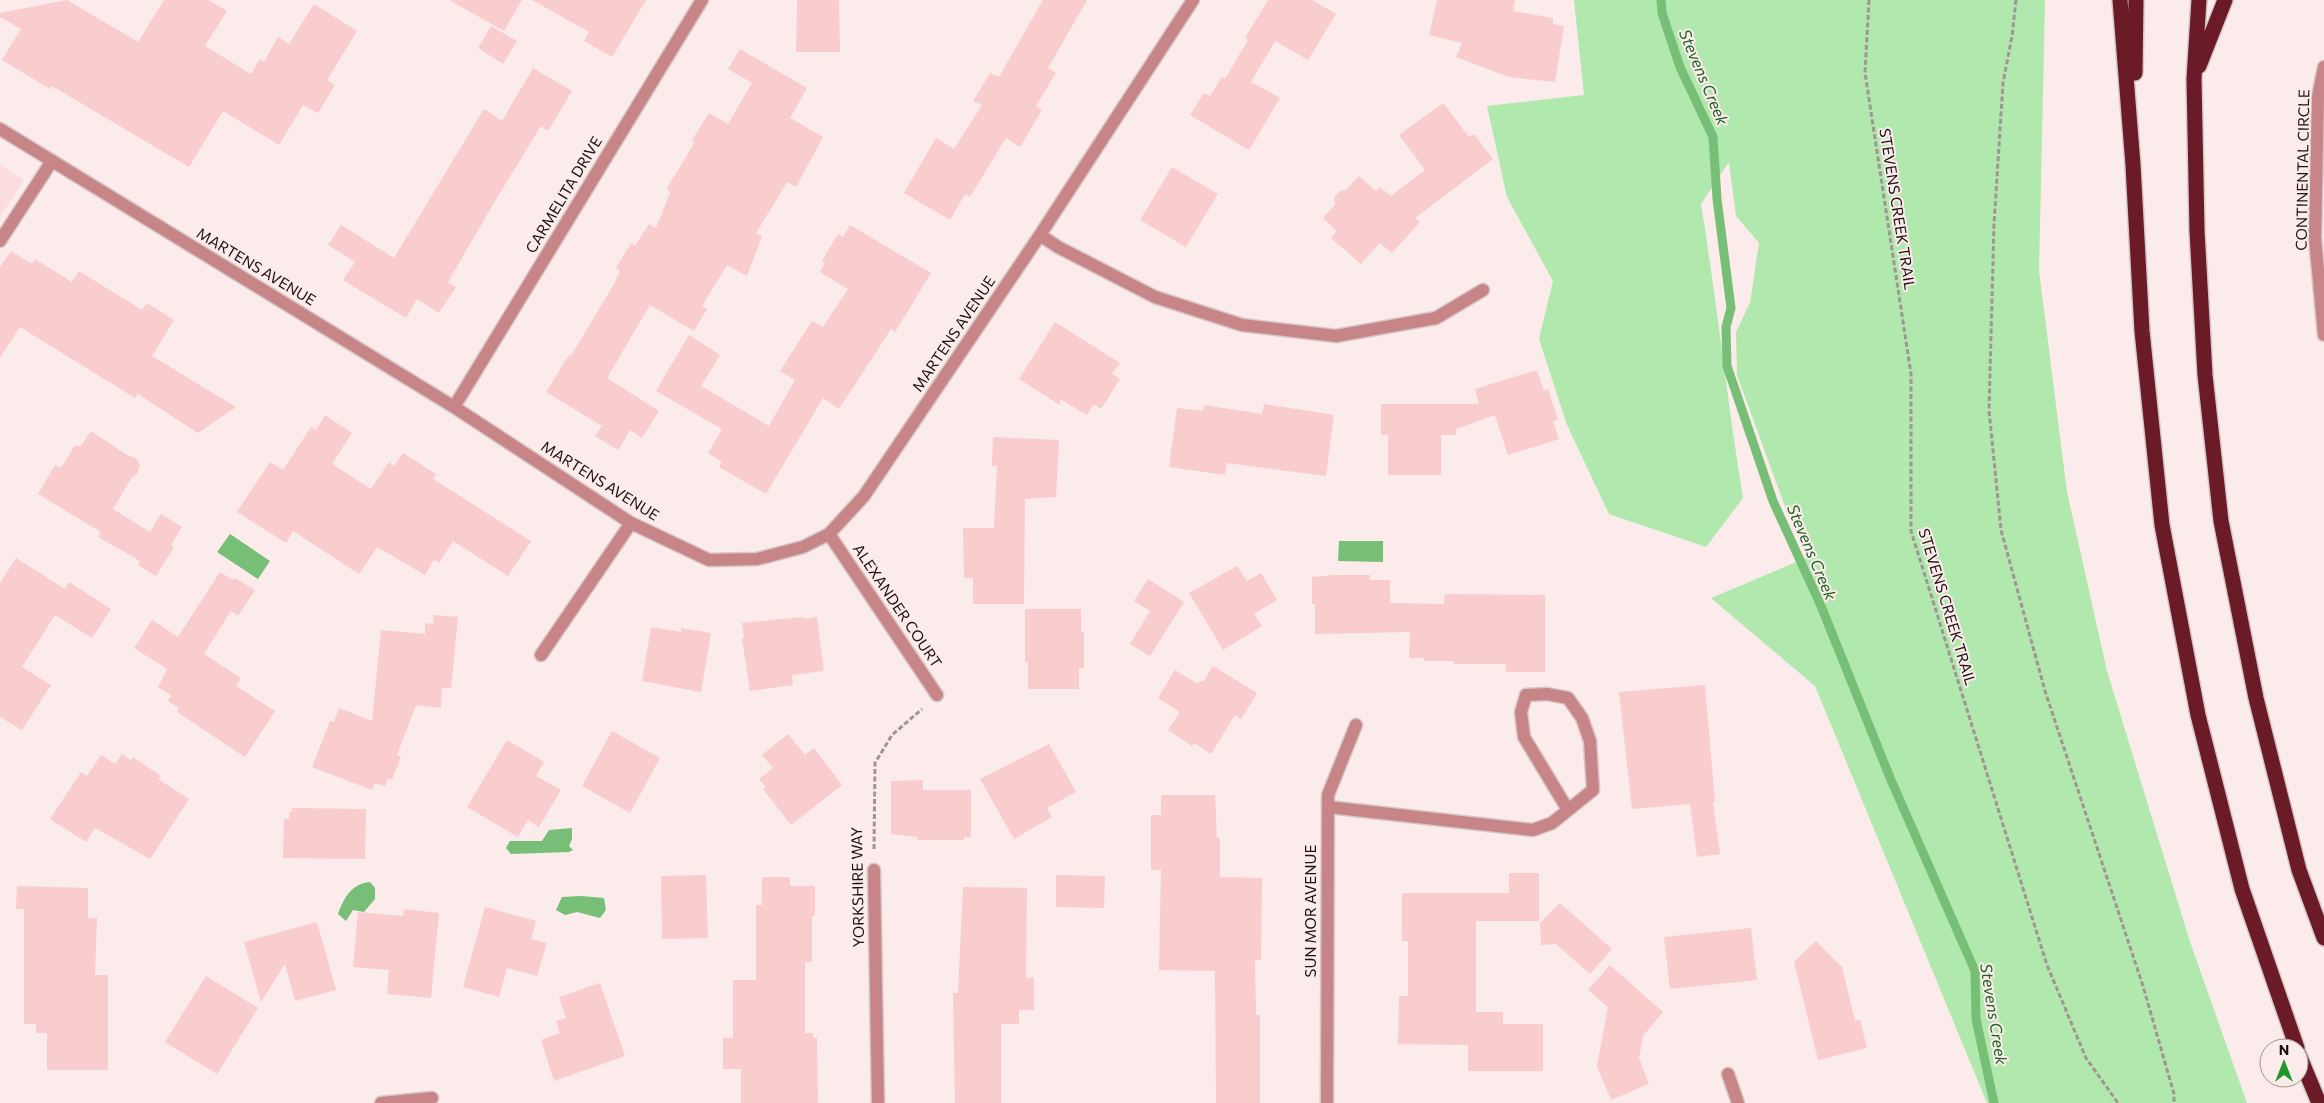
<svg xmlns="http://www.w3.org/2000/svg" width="2324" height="1103" font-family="Commissioner,sans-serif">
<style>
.built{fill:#fbddde}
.green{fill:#b0e8ae}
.water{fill:#77bf76}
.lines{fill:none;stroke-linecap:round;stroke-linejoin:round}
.stream{stroke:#77bf76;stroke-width:9}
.building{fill:#f9ccce}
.service-casing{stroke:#d7c8c8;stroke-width:15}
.minor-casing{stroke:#d7c8c8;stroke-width:15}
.motorway-casing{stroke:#d7c8c8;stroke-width:18}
.path{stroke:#a29494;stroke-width:3;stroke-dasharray:5 2.5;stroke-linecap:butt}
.service{stroke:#c88588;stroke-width:12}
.minor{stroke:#c88588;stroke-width:12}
.motorway{stroke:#6b1b28;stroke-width:15}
.labels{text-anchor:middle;stroke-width:4;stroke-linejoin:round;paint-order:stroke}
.street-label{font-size:15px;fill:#1d1011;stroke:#fbebeb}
.water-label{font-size:16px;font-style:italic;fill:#1b641f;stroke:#fbebeb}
</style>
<rect width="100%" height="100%" fill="#fbebeb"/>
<path class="built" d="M 0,165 L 24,180 L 0,217 Z"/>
<path class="green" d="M 1574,0 L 2045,0 L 2039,271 L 2067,492 L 2107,671 L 2190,942 L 2247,1103 L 1987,1103 L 1815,686 L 1711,598 L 1813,555 L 1784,504 L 1737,375 L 1736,332 L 1750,303 L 1759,243 L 1736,216 L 1729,162 L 1701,204 C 1717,302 1727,400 1743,498 L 1706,547 L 1609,514 L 1567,425 L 1539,339 L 1553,281 L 1507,197 L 1487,106 L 1584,95 Z"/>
<path class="water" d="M 230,534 L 270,561 L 258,579 L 217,552 Z
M 1339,541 L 1383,541 L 1383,562 L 1338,561 Z
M 572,828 L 572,839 L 569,846 L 573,850 L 569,852 L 511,854 L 506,848 L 510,841 L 542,841 L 549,830 Z
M 370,882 L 375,888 L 375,899 L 364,912 L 353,910 L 346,921 L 338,914 C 344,898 351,884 370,882 Z
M 581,896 L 604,898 L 606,910 L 600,918 L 577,912 L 565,915 L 556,910 L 562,897 Z"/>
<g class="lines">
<path class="stream" d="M 1661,0 L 1662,13 L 1680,67 L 1713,137 L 1717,199 L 1731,308 L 1726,327 L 1727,366 L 1773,501 L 1821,606 L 1891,780 L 1975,971 L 1976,1019 L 1994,1103"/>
</g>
<path class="building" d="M 67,0 L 138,42 L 164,0 L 208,0 L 227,11 L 205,46 L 251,74 L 260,59 L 264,62 L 278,37 L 289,44 L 314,4 L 357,31 L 327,80 L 335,85 L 318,113 L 303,105 L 279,145 L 223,111 L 189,167 L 52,86 L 50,89 L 2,60 L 21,29 L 0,17 L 0,13 Z
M 449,0 L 522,0 L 504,31 Z
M 532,0 L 646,0 L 612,57 L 584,41 L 589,32 Z
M 797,0 L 839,0 L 840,52 L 796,52 Z
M 1043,0 L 1087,0 L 1048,68 L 1056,73 L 1036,106 L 1042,110 L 1020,147 L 1006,138 L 970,197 L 965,194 L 950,220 L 904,193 L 936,138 L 954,149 L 982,105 L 973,101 L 990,73 L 999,77 Z
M 1268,0 L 1312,0 L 1336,14 L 1308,60 L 1275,41 L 1251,82 L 1280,98 L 1249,150 L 1190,115 L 1204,93 L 1210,96 L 1222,77 L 1225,79 L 1248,40 L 1245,38 Z
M 1437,0 L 1515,0 L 1513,11 L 1553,18 L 1553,24 L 1564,26 L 1555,82 L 1509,77 L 1456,57 L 1462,43 L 1429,35 Z
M 491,26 L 517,41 L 503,64 L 478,48 Z
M 740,49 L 807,88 L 790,118 L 823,137 L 796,187 L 787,182 L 756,233 L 762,236 L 747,276 L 727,265 L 702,306 L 707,309 L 694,331 L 650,305 L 607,378 L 659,411 L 642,438 L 630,430 L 618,450 L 595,436 L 602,426 L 546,392 L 569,355 L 571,356 L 614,284 L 620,271 L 616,268 L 631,243 L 635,246 L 649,224 L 656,228 L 670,193 L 667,188 L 695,142 L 692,140 L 709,113 L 728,124 L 752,83 L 728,69 Z
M 533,68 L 572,91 L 548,131 L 541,126 L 495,201 L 448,282 L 456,287 L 439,313 L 417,299 L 406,318 L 343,280 L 355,262 L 328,245 L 341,225 L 394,258 L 484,109 L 502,121 Z
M 1443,103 L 1469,137 L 1474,134 L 1493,159 L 1415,218 L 1420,222 L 1392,253 L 1380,243 L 1361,264 L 1331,238 L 1337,231 L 1323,218 L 1335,205 L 1334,198 L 1340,191 L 1346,190 L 1359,176 L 1376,191 L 1380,187 L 1391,196 L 1425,170 L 1399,135 Z
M 1172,167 L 1218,194 L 1186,247 L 1140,220 Z
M 850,225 L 931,273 L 895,332 L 891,329 L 839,409 L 823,398 L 766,494 L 719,467 L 722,462 L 708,453 L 722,429 L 656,391 L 689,335 L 720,355 L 701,386 L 769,426 L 795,380 L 780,371 L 812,321 L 823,327 L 848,289 L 820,272 L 825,263 L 822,261 L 838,234 L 843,237 Z
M 11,251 L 32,264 L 35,259 L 72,282 L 79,271 L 142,310 L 147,303 L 174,320 L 152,356 L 236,407 L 198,433 L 138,394 L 135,398 L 20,327 L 0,358 L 0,267 Z
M 1055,322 L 1120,363 L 1112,374 L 1120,379 L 1101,409 L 1094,404 L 1087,415 L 1060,399 L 1060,405 L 1019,379 Z
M 1537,370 L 1544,391 L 1548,389 L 1558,420 L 1553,421 L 1559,439 L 1508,455 L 1495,415 L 1456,429 L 1456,435 L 1441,435 L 1441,475 L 1388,475 L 1388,435 L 1381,435 L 1381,404 L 1479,404 L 1475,389 Z
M 1264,404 L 1334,415 L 1326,476 L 1227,463 L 1225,475 L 1169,467 L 1177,408 L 1203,411 L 1204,405 L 1262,414 Z
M 325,415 L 352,433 L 332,464 L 371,489 L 389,462 L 394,466 L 403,453 L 436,474 L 433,479 L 531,541 L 508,576 L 453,541 L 439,563 L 434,559 L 425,575 L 377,547 L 359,574 L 293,531 L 286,543 L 237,512 L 270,462 L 283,470 L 311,427 L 316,430 Z
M 91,431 L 127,455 L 136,458 L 140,466 L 137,474 L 132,477 L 113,509 L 150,532 L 161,514 L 182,527 L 171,545 L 174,547 L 156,576 L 138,565 L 140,561 L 98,537 L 101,532 L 38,494 L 55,465 L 61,468 L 75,445 L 80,447 Z
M 993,437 L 1059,440 L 1056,497 L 1025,499 L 1024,604 L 973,604 L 973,578 L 964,578 L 963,528 L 994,528 L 997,466 L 992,466 Z
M 16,558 L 65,589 L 69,582 L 111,609 L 92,638 L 55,615 L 22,667 L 51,685 L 22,730 L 0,717 L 0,583 Z
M 1237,566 L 1247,581 L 1261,573 L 1277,600 L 1254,614 L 1262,626 L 1223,650 L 1189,593 Z
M 220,572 L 233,580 L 235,578 L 255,590 L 238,616 L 231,611 L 204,654 L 241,678 L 236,686 L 275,711 L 245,757 L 177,712 L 179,708 L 168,701 L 171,695 L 158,687 L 167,669 L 134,648 L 152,620 L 178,637 Z
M 1334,575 L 1370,575 L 1370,580 L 1390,580 L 1390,603 L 1444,604 L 1445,594 L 1545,595 L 1545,672 L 1506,672 L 1506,664 L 1454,664 L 1454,661 L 1424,661 L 1424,658 L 1409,658 L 1410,632 L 1315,634 L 1315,604 L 1312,604 L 1312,577 Z
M 1148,579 L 1184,602 L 1150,656 L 1130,644 L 1150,611 L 1134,601 Z
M 1025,609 L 1081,609 L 1081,632 L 1084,632 L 1084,668 L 1079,668 L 1079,689 L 1028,689 L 1028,662 L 1025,662 Z
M 434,615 L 458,617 L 451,688 L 442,688 L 441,708 L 416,705 L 397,755 L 401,757 L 392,780 L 388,778 L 385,786 L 375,783 L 372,790 L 312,767 L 330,721 L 334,722 L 339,708 L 372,721 L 381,630 L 425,634 L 425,623 L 433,624 Z
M 803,617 L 804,619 L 817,617 L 824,671 L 792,675 L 793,685 L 750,691 L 742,638 L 744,638 L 742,623 Z
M 651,627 L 681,632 L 681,628 L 711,633 L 701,692 L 642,681 Z
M 1213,666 L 1257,693 L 1241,719 L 1235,715 L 1211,754 L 1194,743 L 1192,746 L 1168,730 L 1180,712 L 1158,698 L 1175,670 L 1198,684 L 1200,681 L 1203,682 Z
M 1705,685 L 1715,802 L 1713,802 L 1720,854 L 1697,857 L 1690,804 L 1632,809 L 1619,692 Z
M 612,731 L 660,758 L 630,813 L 582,786 Z
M 788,734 L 805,755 L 814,748 L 842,785 L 791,825 L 763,789 L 766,787 L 759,779 L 773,768 L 762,755 Z
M 507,740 L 544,762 L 536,776 L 561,790 L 539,827 L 528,820 L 518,837 L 467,807 Z
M 1049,744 L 1076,792 L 1047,808 L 1052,817 L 1014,839 L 980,779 Z
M 122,754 L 131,760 L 133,757 L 161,776 L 158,779 L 189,799 L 150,859 L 95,828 L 86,842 L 50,819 L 81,772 L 87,776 L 101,755 L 115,764 Z
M 923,780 L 923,790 L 971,790 L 971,837 L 964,837 L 964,840 L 917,840 L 917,837 L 891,834 L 891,781 Z
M 1161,795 L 1215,795 L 1217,838 L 1220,838 L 1220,877 L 1262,878 L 1261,960 L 1255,960 L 1256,1015 L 1260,1015 L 1260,1103 L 1216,1103 L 1215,971 L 1159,970 L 1161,870 L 1151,870 L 1151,815 L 1161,815 Z
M 292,808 L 366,809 L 365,859 L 283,858 L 284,819 L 289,819 L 289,812 L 292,812 Z
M 1509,873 L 1539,873 L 1539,921 L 1476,921 L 1476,1012 L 1503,1012 L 1503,1024 L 1543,1024 L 1543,1071 L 1468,1071 L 1468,1045 L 1398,1044 L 1399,996 L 1408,996 L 1408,941 L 1402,941 L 1402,893 L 1509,893 Z
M 706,875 L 708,938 L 662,939 L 661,876 Z
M 1056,875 L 1105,876 L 1104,908 L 1056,907 Z
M 762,877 L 790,877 L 790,886 L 815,886 L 815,916 L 812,916 L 812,962 L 805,962 L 805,1033 L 813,1033 L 813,1038 L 817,1038 L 818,1103 L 741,1103 L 741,1069 L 723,1069 L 723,1038 L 733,1038 L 733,980 L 756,980 L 756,905 L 762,905 Z
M 17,886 L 88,888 L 88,919 L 97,918 L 95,975 L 108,975 L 108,1070 L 47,1070 L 47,1033 L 36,1033 L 36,1024 L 24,1024 L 24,909 L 16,909 Z
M 963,887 L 1027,888 L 1026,978 L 1034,977 L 1034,1010 L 1019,1010 L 1019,1024 L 1001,1024 L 1001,1103 L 955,1103 L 953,993 L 958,993 Z
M 1560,903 L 1612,949 L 1590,974 L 1556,944 L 1541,945 L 1540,923 Z
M 485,907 L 536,921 L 531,939 L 547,943 L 537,976 L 507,968 L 499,997 L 463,987 Z
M 404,909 L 439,913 L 431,998 L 387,994 L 389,970 L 353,967 L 358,912 L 403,916 Z
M 317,922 L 336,990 L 295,1001 L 285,964 L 261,1002 L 244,942 Z
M 1751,928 L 1757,980 L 1670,989 L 1664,937 Z
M 1816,941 L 1842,967 L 1855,1021 L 1860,1020 L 1867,1048 L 1818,1060 L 1794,962 Z
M 1610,965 L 1663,1012 L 1643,1036 L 1639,1058 L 1649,1084 L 1611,1100 L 1597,1066 L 1608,1007 L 1588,990 Z
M 206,976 L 258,1008 L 217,1074 L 165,1042 Z
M 600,983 L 625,1056 L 554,1081 L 541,1040 L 560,1033 L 556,1021 L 566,1018 L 559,997 Z"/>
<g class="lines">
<g class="service-casing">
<path id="service" d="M 0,241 L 52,161
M 1328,807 L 1533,830 L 1552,823 L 1593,790 L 1590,741 L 1582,718 L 1568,698 L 1547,694 L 1526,695 L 1521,712 L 1524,737 L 1568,810"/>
</g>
<g class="minor-casing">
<path id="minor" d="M 2324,67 L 2318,97 L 2315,238 L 2324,335
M 0,129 L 454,407 L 631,523 L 709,560 L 757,559 L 803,547 L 829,534 L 864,496 L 1040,235 L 1193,0
M 1040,235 L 1058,247 L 1155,297 L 1242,325 L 1336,336 L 1436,318 L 1483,290
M 454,407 L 702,0
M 829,534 L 937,695
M 541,655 L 631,523
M 874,870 L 878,1103
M 1728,1074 L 1738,1103
M 381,1103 L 432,1098
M 1327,1103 L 1328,795 L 1356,725"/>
</g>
<g class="motorway-casing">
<path id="motorway" d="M 2120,0 L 2133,165 L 2142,331 L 2162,525 L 2198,715 L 2242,889 L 2297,1048
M 2199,0 L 2194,79 L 2197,231 L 2205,375 L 2221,521 L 2256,698 L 2299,870 L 2324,938
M 2199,66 L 2225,0
M 2135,73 L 2136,0
M 2299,1055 L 2319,1103"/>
</g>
<path class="path" d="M 1869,0 L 1865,73 L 1911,374 L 1911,531 L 2047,965 L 2086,1058 L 2118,1103
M 2016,0 L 2012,36 L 2003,83 L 1994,224 L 1989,410 L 2001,530 L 2045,691 L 2143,986 L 2174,1094 L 2174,1103
M 874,849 L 875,763 L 892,735 L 922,709"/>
<use href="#service" class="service"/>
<use href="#minor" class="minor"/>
<use href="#motorway" class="motorway"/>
</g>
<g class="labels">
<g class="street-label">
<text transform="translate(2303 170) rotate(-89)" y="5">CONTINENTAL CIRCLE</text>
<text transform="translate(564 195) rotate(-59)" y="5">CARMELITA DRIVE</text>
<text transform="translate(1897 209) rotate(81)" y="5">STEVENS CREEK TRAIL</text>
<text transform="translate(256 267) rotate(31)" y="5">MARTENS AVENUE</text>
<text transform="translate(954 334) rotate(-56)" y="5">MARTENS AVENUE</text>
<text transform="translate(600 481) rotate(32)" y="5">MARTENS AVENUE</text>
<text transform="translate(897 606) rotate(56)" y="5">ALEXANDER COURT</text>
<text transform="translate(1947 607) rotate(73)" y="5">STEVENS CREEK TRAIL</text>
<text transform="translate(858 887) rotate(-91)" y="5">YORKSHIRE WAY</text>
<text transform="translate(1311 911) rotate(-90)" y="5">SUN MOR AVENUE</text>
</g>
<g class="water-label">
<text transform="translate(1704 77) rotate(67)" y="6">Stevens Creek</text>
<text transform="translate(1812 552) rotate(67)" y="6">Stevens Creek</text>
<text transform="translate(1994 1014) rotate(81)" y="6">Stevens Creek</text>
</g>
</g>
<g transform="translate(2284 1063)"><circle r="24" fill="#fbebeb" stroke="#a29394"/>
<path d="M0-4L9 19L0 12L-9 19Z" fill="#21992a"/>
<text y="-8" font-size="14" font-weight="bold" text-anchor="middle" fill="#1d1011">N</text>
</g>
</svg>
